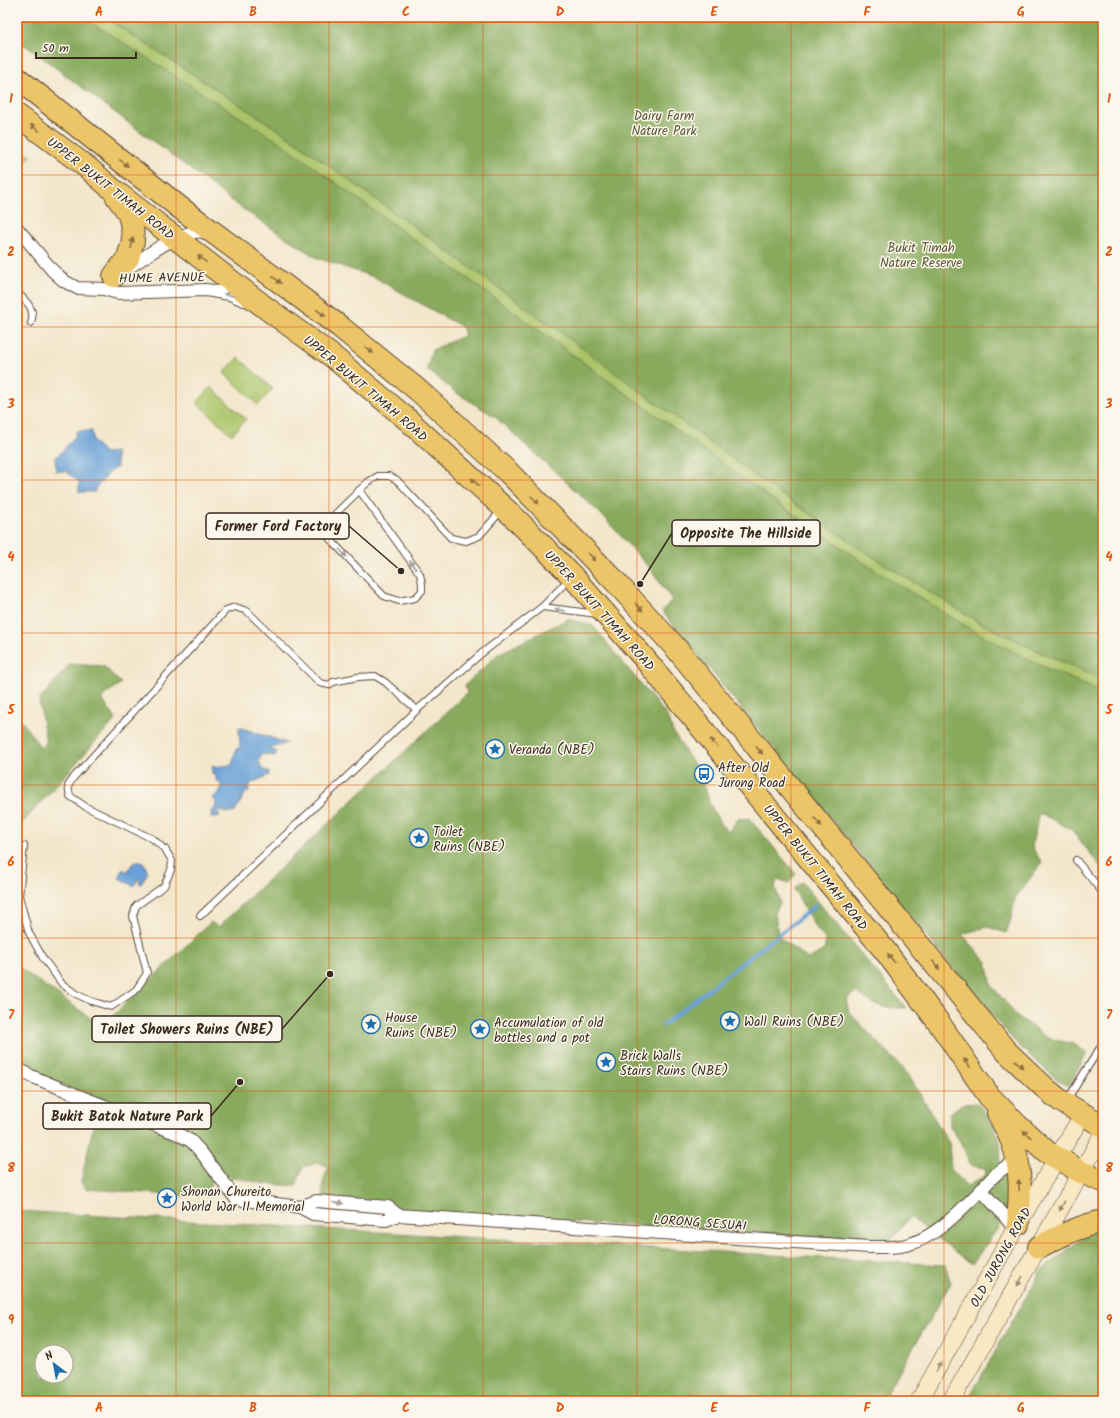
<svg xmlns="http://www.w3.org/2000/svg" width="1120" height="1418" font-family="Kalam,sans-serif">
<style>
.green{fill:#abc469;stroke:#737744}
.forest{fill:#88aa5d;stroke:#626a3e;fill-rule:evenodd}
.water{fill:#69a0d7;stroke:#52657a}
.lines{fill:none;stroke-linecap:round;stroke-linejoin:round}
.stream{stroke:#69a0d7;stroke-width:4}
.lane-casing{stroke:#574638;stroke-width:8}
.street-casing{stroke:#574638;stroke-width:14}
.secondary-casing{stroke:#574638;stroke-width:18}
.highway-casing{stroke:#574638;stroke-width:24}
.lane{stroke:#fff;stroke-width:6}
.street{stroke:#fff;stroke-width:12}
.secondary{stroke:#f8e8c3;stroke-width:17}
.highway{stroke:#edc569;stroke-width:22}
.oneway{fill:#8b7040}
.oneway2{fill:#a79f9a}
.oneway3{fill:#9a8970}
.grid{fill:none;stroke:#df570d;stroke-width:1;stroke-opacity:0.55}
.labels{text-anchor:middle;stroke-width:3;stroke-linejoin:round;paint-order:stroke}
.park-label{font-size:13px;fill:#5d5834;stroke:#fbf7ec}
.street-label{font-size:13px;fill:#3b2a1e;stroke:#fbf7ec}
.poi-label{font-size:13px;fill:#3b2a1e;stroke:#fbf7ec;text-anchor:start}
.leader{fill:none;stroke:#3b2a1e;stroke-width:1.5}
.callout-dot{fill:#3b2a1e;stroke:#fbf7ec;stroke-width:1.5}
.callout{fill:#fbf7ec;stroke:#3b2a1e;stroke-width:1.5}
.callout-label{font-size:14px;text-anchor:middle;font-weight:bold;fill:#3b2a1e}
.neatline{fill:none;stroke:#df570d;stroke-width:1.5}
.grid-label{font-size:13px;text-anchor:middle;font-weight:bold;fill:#df570d}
</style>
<rect width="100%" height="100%" fill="#fbf7ec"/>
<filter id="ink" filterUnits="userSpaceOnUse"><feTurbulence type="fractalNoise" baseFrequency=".025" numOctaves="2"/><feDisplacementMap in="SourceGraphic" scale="8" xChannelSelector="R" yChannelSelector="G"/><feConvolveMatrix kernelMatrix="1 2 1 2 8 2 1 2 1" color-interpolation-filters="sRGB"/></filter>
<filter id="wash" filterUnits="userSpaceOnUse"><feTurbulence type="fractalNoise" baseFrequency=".012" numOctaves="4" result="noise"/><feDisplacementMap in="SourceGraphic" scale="16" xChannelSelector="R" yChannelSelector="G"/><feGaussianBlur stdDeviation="0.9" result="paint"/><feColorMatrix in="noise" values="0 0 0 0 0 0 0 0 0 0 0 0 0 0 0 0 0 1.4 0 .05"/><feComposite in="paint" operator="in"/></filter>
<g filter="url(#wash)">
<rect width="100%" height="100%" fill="#f3e6cb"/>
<path class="green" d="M 81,17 L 104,17 L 288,136 L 564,335 L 779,493 L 876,559 L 977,621 L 1042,653 L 1103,679 L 1103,693 L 1035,663 L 972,630 L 870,567 L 773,500 L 282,144 Z
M 17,146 L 31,156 L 17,172 Z
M 238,357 L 273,389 L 258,405 L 224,373 Z
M 211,387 L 246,419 L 232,435 L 197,403 Z"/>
<path class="forest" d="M 17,17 L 81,17 L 97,26 L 282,144 L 773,500 L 870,567 L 972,630 L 1035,663 L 1103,693 L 1103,870 L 1071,829 L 1039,813 L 1032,847 L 1042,863 L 1015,898 L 1011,919 L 1006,933 L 988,927 L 962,934 L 987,962 L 992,986 L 1017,1016 L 1048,1038 L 1074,1044 L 1087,1053 L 1069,1086 L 1058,1081 L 1016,1043 L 967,986 L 662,611 L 672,600 L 652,571 L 600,513 L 494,416 L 455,392 L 427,369 L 432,350 L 465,335 L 462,327 L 374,277 L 317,258 L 247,212 L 28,47 L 17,41 Z
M 104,17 L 1103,17 L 1103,679 L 1042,653 L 977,621 L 876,559 L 779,493 L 564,335 L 288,136 Z
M 568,619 L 593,626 L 667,716 L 673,732 L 702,777 L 710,804 L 720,823 L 728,832 L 738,819 L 749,818 L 796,874 L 789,883 L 777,879 L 775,887 L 780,903 L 775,913 L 778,936 L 808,959 L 824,950 L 826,940 L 815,927 L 794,889 L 802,882 L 906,1008 C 882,1008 876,1007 856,992 L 846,999 L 849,1012 L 908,1074 L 949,1143 L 951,1169 L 967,1186 L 986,1175 L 985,1168 L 971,1166 L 960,1141 L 950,1126 L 950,1113 L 962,1104 L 978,1103 C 996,1127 1003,1134 1000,1165 L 1013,1163 L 1012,1191 L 1006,1217 L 972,1264 L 910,1217 L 890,1241 L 323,1207 L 323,1183 L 328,1167 L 318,1163 L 303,1167 L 296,1186 L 266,1184 L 216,1174 L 209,1188 L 188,1196 L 86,1189 L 81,1182 L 95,1118 L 93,1098 L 32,1071 L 17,1059 L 17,966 L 102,1026 L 211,922 L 218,927 L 467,693 L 465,685 L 498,654 Z
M 70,664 L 104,666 L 121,683 L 101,698 L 116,719 L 17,829 L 17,710 L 20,719 L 41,748 L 46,743 L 39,700 Z
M 17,1211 L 945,1265 L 951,1283 L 882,1401 L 17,1401 ZM 42,1352 L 66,1352 L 66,1376 L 42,1376 Z
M 1093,1229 L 1103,1232 L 1103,1401 L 967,1401 L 1041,1271 Z"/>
<path class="water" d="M 76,431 L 92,431 L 93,441 L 105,453 L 116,452 L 117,468 L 113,469 L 95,489 L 95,492 L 79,492 L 79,482 L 66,471 L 56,471 L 55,456 L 58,456 L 76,435 Z
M 239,727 L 287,743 L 272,748 L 272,751 L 277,751 L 275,756 L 262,754 L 259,761 L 262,769 L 269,772 L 269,775 L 250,784 L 249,792 L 246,792 L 234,813 L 223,812 L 220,809 L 218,812 L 220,816 L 211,818 L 211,811 L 215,809 L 216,802 L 213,798 L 220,791 L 221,785 L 216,780 L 216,774 L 212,774 L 212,767 L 232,765 L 236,749 L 240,748 Z
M 136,861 L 144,863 L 148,872 L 141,884 L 139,883 L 140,880 L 138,879 L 134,886 L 119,878 L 123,869 L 127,872 L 132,864 Z"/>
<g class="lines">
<path class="stream" d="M 663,1025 L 815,906"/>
</g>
</g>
<g filter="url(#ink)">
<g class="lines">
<g class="lane-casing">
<path id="lane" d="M 17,292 C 26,301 36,309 31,323
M 359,490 L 420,574 L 422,584 L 422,591 L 415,598 L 399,601 L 384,596 L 329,538 L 327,529 L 331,518 L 368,482 L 378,476 L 389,476 L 397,480 L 451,538 L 466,541 L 479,536 L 501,511
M 542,607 L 598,614
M 24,846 L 19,896 L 29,933 L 43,958 L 62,984 L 76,994 L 91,1001 L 111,1007 L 136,990 L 147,973 L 133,916 L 136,906 L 164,886 L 171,870 L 172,861 L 165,849
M 161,846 L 153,839 L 86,807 L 70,796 L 68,786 L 74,777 L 226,610 L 235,607 L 247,611 L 320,683 L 329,685 L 333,682 L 358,677 L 375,676 L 385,682 L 417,710
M 1076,860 L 1103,893
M 200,916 L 417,710 L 482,653 L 542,607 L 569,579
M 1067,1100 L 1103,1043"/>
</g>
<g class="street-casing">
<path id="street" d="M 17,228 L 52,270 L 64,281 L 77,288 L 104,289 L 118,293 L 206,290 L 230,294 L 244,300
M 125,270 C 147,256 170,237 195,232 C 201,231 206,232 211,232
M 17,1068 L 31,1076 L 79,1096 L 178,1134 L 191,1141 L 201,1152 L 236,1199 L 300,1207 L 313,1214 L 386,1220 L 398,1215 L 869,1247 C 881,1247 894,1248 906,1245 C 934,1239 961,1210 981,1190 C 992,1178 1001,1166 1017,1163
M 981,1190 L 1003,1214 L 1015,1230
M 300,1207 L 316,1201 L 388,1207 L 398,1215"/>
</g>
<g class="secondary-casing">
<path id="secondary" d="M 919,1401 L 1018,1224 L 1083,1114
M 951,1401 L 1103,1134"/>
</g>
<g class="highway-casing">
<path id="highway" d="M 17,78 L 179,207 L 339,326 L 419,391 L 508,472 L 612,578 L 676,648 L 1006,1051 L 1046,1089 L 1061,1101 L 1103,1126
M 17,115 L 88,168 L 112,189 L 266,308 L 332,356 L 408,420 L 516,519 L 572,576 L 644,658 L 886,952 L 939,1023 L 989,1096 L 1017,1125 L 1047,1152 L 1081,1172 L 1103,1181
M 114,276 L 128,258 L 133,241 L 132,226 L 128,212 L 117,197
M 998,1113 C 1003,1123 1009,1133 1013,1144 C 1022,1168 1020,1198 1018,1224
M 1039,1247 C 1060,1236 1080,1226 1103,1221"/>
</g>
<use href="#lane" class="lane"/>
<use href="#street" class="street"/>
<use href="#secondary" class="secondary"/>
<use href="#highway" class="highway"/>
</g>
<defs><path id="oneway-solid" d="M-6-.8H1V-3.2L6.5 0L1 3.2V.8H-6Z"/></defs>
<g class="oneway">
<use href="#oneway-solid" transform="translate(35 128) rotate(-143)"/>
<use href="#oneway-solid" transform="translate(124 163) rotate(38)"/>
<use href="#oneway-solid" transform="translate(132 243) rotate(-81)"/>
<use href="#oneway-solid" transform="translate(202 259) rotate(-143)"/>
<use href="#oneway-solid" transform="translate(277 280) rotate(37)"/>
<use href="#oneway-solid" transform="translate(321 313) rotate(36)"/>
<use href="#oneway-solid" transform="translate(369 350) rotate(39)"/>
<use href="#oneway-solid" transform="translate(475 482) rotate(-137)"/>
<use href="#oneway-solid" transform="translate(535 500) rotate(45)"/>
<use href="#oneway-solid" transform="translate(592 557) rotate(46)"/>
<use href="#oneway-solid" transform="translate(639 607) rotate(48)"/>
<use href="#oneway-solid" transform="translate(714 743) rotate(-130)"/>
<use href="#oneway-solid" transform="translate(759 750) rotate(51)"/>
<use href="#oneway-solid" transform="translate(818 822) rotate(50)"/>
<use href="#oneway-solid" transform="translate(891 958) rotate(-127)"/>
<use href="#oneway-solid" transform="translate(936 965) rotate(51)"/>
<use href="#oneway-solid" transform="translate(967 1063) rotate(-125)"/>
<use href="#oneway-solid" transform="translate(1019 1064) rotate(43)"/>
<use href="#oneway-solid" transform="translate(1027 1134) rotate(-138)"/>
<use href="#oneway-solid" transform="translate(1019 1185) rotate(-92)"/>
</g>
<g class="oneway2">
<use href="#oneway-solid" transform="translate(229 295) rotate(-164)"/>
<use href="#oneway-solid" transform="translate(343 553) rotate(47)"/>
<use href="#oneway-solid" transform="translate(413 565) rotate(-126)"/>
<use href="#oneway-solid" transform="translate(560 610) rotate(-171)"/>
<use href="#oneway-solid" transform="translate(338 1203) rotate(5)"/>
</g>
<g class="oneway3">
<use href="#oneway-solid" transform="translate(1062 1206) rotate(119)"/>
<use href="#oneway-solid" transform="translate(1020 1281) rotate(120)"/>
<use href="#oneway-solid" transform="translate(938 1367) rotate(-61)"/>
</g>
</g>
<path class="grid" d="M 176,17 L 176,1401M 329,17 L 329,1401M 483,17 L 483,1401M 637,17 L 637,1401M 791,17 L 791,1401M 944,17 L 944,1401M 17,175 L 1103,175M 17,327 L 1103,327M 17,480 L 1103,480M 17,633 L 1103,633M 17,785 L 1103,785M 17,938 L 1103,938M 17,1091 L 1103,1091M 17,1243 L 1103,1243"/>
<defs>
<g id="sight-ring" transform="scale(1)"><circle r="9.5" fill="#fbf7ec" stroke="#1f6fb2" stroke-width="1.5"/><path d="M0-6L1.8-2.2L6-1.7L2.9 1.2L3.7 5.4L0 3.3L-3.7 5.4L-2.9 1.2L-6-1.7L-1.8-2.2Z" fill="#1f6fb2"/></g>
<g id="bus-ring" transform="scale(1)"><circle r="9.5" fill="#fbf7ec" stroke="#1f6fb2" stroke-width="1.5"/><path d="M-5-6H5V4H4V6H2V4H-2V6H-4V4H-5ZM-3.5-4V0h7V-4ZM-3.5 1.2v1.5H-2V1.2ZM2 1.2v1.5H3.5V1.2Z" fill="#1f6fb2"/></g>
</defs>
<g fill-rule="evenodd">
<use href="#sight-ring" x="495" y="749"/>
<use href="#bus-ring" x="704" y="774"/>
<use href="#sight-ring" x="419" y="838"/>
<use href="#sight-ring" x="730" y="1021"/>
<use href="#sight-ring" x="371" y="1024"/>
<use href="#sight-ring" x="480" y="1029"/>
<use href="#sight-ring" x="606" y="1062"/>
<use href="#sight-ring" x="167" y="1198"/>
</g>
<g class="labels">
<g class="park-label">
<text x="664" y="120">Dairy Farm<tspan x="664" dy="15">Nature Park</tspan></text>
<text x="921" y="252">Bukit Timah<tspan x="921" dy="15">Nature Reserve</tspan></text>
</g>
<g class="street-label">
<text transform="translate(111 188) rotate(38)" y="5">UPPER BUKIT TIMAH ROAD</text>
<text transform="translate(162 277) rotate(-1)" y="5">HUME AVENUE</text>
<text transform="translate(366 388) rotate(40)" y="5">UPPER BUKIT TIMAH ROAD</text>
<text transform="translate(600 610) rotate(48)" y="5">UPPER BUKIT TIMAH ROAD</text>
<text transform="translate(816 867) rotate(51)" y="5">UPPER BUKIT TIMAH ROAD</text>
<text transform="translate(700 1222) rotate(4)" y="5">LORONG SESUAI</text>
<text transform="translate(1000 1257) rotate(-61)" y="5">OLD JURONG ROAD</text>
</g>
<g class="poi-label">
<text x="509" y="754">Veranda (NBE)</text>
<text x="718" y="772">After Old<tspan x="718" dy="15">Jurong Road</tspan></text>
<text x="433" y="836">Toilet<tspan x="433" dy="15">Ruins (NBE)</tspan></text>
<text x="385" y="1022">House<tspan x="385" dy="15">Ruins (NBE)</tspan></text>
<text x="744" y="1026">Wall Ruins (NBE)</text>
<text x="494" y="1027">Accumulation of old<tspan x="494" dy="15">bottles and a pot</tspan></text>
<text x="620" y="1060">Brick Walls<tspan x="620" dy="15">Stairs Ruins (NBE)</tspan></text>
<text x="181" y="1196">Shonan Chureito<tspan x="181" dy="15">World War II Memorial</tspan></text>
</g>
</g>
<path class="leader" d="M401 571L349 526M640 584L672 533M330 974L282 1029M240 1082L211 1116"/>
<g class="callout-dot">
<circle cx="401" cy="571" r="4"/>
<circle cx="640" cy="584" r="4"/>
<circle cx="330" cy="974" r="4"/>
<circle cx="240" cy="1082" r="4"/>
</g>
<g class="callout">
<rect x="206" y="513" width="143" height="26" rx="4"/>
<rect x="672" y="520" width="148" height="26" rx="4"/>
<rect x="92" y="1016" width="190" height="26" rx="4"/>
<rect x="43" y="1103" width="168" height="26" rx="4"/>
</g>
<g class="callout-label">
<text x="278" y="531">Former Ford Factory</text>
<text x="746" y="538">Opposite The Hillside</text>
<text x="187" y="1034">Toilet Showers Ruins (NBE)</text>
<text x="127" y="1121">Bukit Batok Nature Park</text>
</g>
<rect width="1120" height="1418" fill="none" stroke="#fbf7ec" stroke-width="44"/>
<g transform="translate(54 1364) rotate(328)"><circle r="19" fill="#fbf7ec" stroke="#aea59a"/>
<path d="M0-3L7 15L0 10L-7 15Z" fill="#1f6fb2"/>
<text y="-6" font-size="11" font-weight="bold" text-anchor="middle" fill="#3b2a1e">N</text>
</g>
<path d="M36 52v6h100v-6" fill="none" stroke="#3b2a1e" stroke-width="2"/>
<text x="42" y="52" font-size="12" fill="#3b2a1e" stroke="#fbf7ec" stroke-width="3" paint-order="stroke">50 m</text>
<rect x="22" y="22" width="1076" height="1374" class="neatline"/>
<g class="grid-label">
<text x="99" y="16">A</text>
<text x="253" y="16">B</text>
<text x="406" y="16">C</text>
<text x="560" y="16">D</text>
<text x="714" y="16">E</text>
<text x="867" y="16">F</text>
<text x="1021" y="16">G</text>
<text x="11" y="103">1</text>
<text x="1109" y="103">1</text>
<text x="11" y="256">2</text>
<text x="1109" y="256">2</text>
<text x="11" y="408">3</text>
<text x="1109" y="408">3</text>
<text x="11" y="561">4</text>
<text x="1109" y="561">4</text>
<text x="11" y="714">5</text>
<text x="1109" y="714">5</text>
<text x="11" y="866">6</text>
<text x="1109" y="866">6</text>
<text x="11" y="1019">7</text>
<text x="1109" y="1019">7</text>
<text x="11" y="1172">8</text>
<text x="1109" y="1172">8</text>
<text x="11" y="1324">9</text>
<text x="1109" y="1324">9</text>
<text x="99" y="1412">A</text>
<text x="253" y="1412">B</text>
<text x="406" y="1412">C</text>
<text x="560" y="1412">D</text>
<text x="714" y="1412">E</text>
<text x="867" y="1412">F</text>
<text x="1021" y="1412">G</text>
</g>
</svg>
